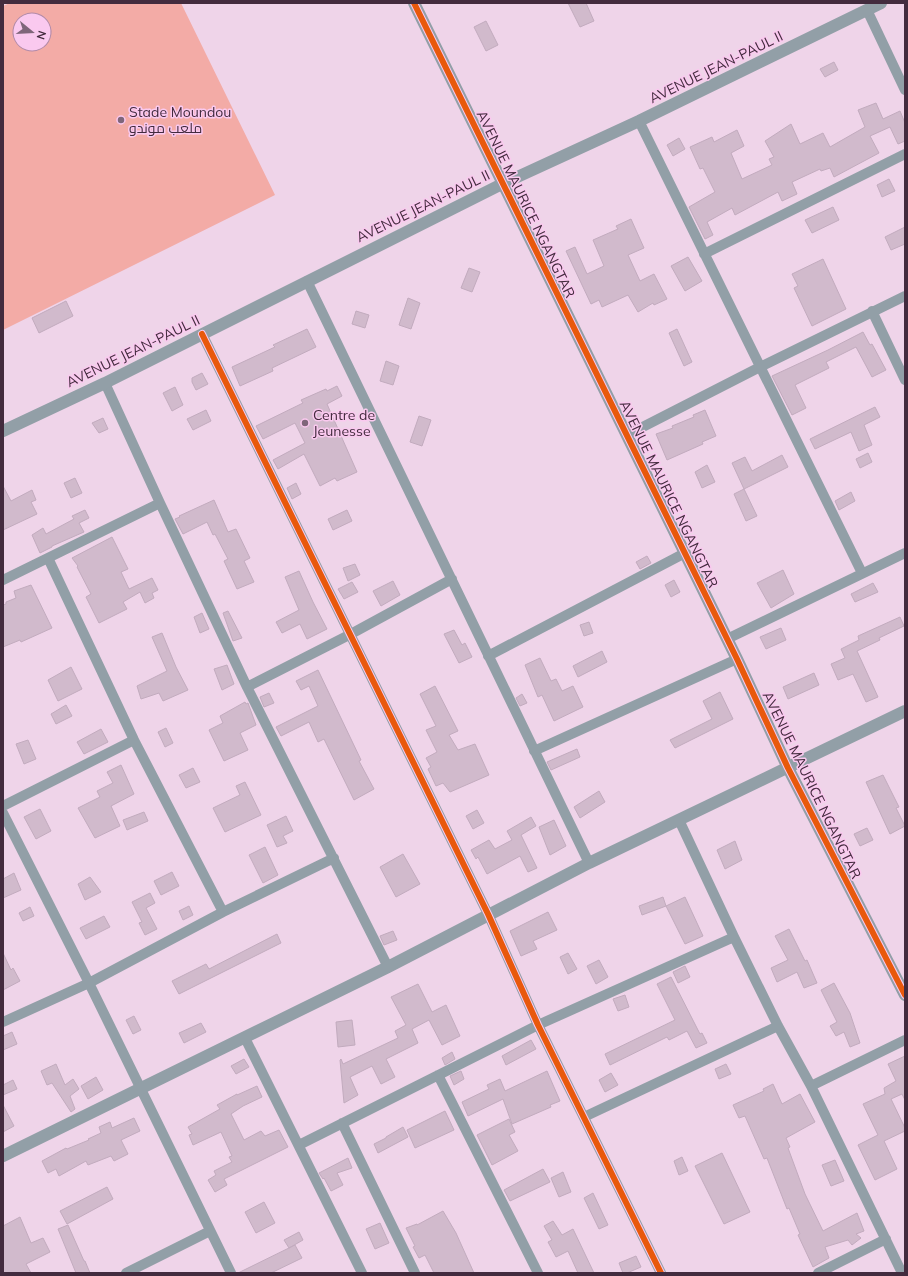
<svg xmlns="http://www.w3.org/2000/svg" width="908" height="1276" font-family="Mulish,Cairo,sans-serif">
<style>
.garden{fill:#f3aba6;fill-rule:evenodd}
.building{fill:#d1bacc;stroke:#c2abbe}
.lines{fill:none;stroke-linecap:round;stroke-linejoin:round}
.minor{stroke:#929fa7;stroke-width:10}
.tertiary{stroke:#929fa7;stroke-width:12}
.cycleway-casing{stroke:#fac9ef;stroke-width:8}
.cycleway{stroke:#e8590c;stroke-width:6}
.poi-dot{fill:#7f667a;stroke:#fac9ef;stroke-width:1.5}
.labels{text-anchor:middle;stroke-width:3;stroke-linejoin:round;paint-order:stroke}
.street-label{font-size:14px;fill:#432b3e;stroke:#fac9ef}
.poi-label{font-size:14px;fill:#432b3e;stroke:#fac9ef;text-anchor:start}
</style>
<rect width="100%" height="100%" fill="#efd4e9"/>
<path class="garden" d="M 10,3 L 181,3 L 275,195 L 3,330 L 3,6 ZM 20,20 L 44,20 L 44,44 L 20,44 Z"/>
<path class="building" d="M 568,3 L 586,3 L 594,21 L 580,27 Z
M 486,21 L 498,45 L 486,51 L 474,27 Z
M 834,62 L 838,70 L 825,77 L 820,69 Z
M 876,103 L 883,119 L 900,111 L 905,123 L 905,141 L 898,144 L 890,127 L 870,136 L 879,153 L 834,177 L 830,168 L 821,171 L 820,169 L 792,182 L 797,194 L 782,201 L 778,192 L 735,215 L 732,208 L 707,222 L 713,235 L 705,239 L 689,207 L 715,192 L 703,168 L 700,169 L 690,147 L 712,137 L 714,142 L 737,130 L 744,146 L 731,153 L 742,179 L 772,165 L 769,159 L 774,157 L 765,141 L 791,124 L 800,144 L 823,133 L 830,147 L 865,127 L 858,110 Z
M 679,138 L 685,149 L 673,156 L 667,145 Z
M 889,179 L 895,191 L 882,197 L 877,185 Z
M 833,207 L 839,220 L 812,233 L 805,220 Z
M 631,219 L 644,248 L 628,255 L 640,281 L 654,274 L 667,299 L 654,305 L 653,303 L 638,312 L 628,295 L 602,307 L 599,300 L 591,304 L 566,251 L 575,247 L 587,274 L 604,266 L 593,240 L 618,229 L 616,226 Z
M 905,227 L 905,244 L 891,250 L 885,237 Z
M 688,257 L 702,281 L 685,291 L 671,266 Z
M 823,259 L 846,309 L 812,326 L 794,288 L 798,286 L 792,274 Z
M 469,268 L 480,272 L 472,292 L 461,288 Z
M 408,298 L 420,303 L 411,329 L 399,325 Z
M 66,301 L 73,316 L 39,333 L 32,318 Z
M 356,311 L 369,315 L 365,328 L 352,324 Z
M 307,329 L 316,347 L 272,368 L 273,371 L 240,386 L 232,367 L 275,347 L 273,345 Z
M 677,329 L 692,362 L 684,366 L 669,333 Z
M 863,332 L 870,345 L 872,344 L 886,370 L 872,377 L 856,347 L 826,362 L 829,368 L 795,385 L 806,408 L 792,415 L 772,376 L 828,350 Z
M 386,361 L 399,366 L 393,385 L 380,381 Z
M 202,373 L 208,384 L 196,390 L 192,382 L 192,378 Z
M 337,386 L 342,396 L 327,404 L 357,472 L 337,481 L 335,478 L 320,486 L 304,454 L 278,469 L 273,460 L 305,443 L 295,423 L 263,439 L 256,426 L 303,403 L 301,400 L 326,389 L 327,391 Z
M 175,387 L 183,405 L 172,411 L 163,393 Z
M 875,407 L 880,417 L 864,425 L 872,445 L 859,451 L 851,432 L 815,449 L 810,439 Z
M 206,410 L 211,421 L 193,430 L 187,419 Z
M 705,410 L 716,436 L 702,442 L 703,444 L 667,460 L 656,434 L 673,428 L 672,426 L 694,417 L 693,415 Z
M 419,416 L 431,420 L 422,446 L 410,442 Z
M 103,418 L 108,429 L 99,433 L 92,423 Z
M 868,453 L 872,462 L 860,468 L 856,459 Z
M 782,455 L 788,467 L 744,489 L 732,463 L 745,457 L 752,471 Z
M 707,465 L 715,482 L 702,488 L 695,472 Z
M 75,478 L 82,493 L 71,498 L 64,483 Z
M 296,483 L 301,494 L 292,499 L 287,488 Z
M 3,486 L 11,501 L 32,490 L 36,500 L 31,502 L 37,514 L 3,530 Z
M 744,489 L 757,516 L 746,521 L 734,494 Z
M 851,492 L 855,501 L 839,510 L 835,501 Z
M 214,500 L 228,532 L 236,529 L 250,558 L 244,561 L 254,582 L 237,589 L 224,561 L 228,559 L 215,534 L 213,535 L 207,522 L 183,534 L 175,519 L 180,517 L 179,516 Z
M 85,510 L 89,518 L 79,523 L 84,532 L 52,546 L 52,547 L 40,553 L 32,535 L 43,528 L 46,534 L 74,519 L 72,516 Z
M 347,510 L 352,521 L 333,530 L 328,519 Z
M 112,537 L 128,569 L 121,572 L 129,589 L 152,578 L 158,590 L 152,593 L 154,598 L 145,603 L 140,592 L 123,602 L 127,609 L 99,623 L 86,597 L 91,594 L 77,567 L 78,566 L 72,558 Z
M 647,556 L 651,563 L 640,569 L 636,562 Z
M 355,564 L 360,575 L 348,581 L 343,568 Z
M 783,570 L 794,594 L 771,608 L 757,583 Z
M 299,571 L 313,602 L 327,629 L 307,639 L 300,624 L 282,633 L 276,622 L 299,610 L 285,577 Z
M 674,580 L 680,592 L 671,597 L 665,585 Z
M 393,581 L 400,595 L 381,606 L 373,591 Z
M 352,582 L 358,592 L 344,599 L 338,589 Z
M 873,583 L 878,592 L 855,602 L 851,594 Z
M 31,585 L 52,628 L 21,642 L 20,640 L 3,647 L 3,605 L 6,604 L 6,602 L 16,598 L 14,591 Z
M 228,611 L 242,638 L 233,641 L 223,613 Z
M 202,613 L 209,629 L 200,633 L 194,617 Z
M 900,617 L 904,626 L 879,638 L 880,640 L 857,651 L 878,697 L 866,702 L 853,674 L 838,680 L 831,664 L 845,658 L 841,649 L 859,640 L 858,636 Z
M 589,622 L 593,633 L 584,636 L 580,625 Z
M 781,628 L 786,640 L 766,649 L 760,637 Z
M 454,630 L 462,645 L 465,643 L 472,657 L 459,663 L 444,634 Z
M 162,633 L 176,667 L 188,690 L 163,701 L 159,693 L 141,699 L 137,686 L 167,671 L 152,637 Z
M 602,651 L 607,662 L 578,677 L 573,666 Z
M 540,658 L 551,681 L 556,679 L 562,691 L 573,686 L 583,707 L 554,721 L 542,695 L 538,697 L 525,665 Z
M 227,665 L 234,684 L 222,690 L 214,669 Z
M 71,667 L 82,689 L 58,701 L 48,680 Z
M 318,670 L 361,760 L 359,761 L 374,789 L 354,800 L 324,739 L 318,742 L 309,722 L 281,736 L 276,727 L 318,706 L 309,686 L 301,690 L 296,681 Z
M 814,673 L 819,685 L 788,699 L 783,687 Z
M 435,686 L 458,731 L 449,735 L 458,750 L 475,744 L 489,775 L 450,792 L 443,783 L 436,786 L 428,769 L 431,767 L 426,758 L 437,752 L 426,730 L 436,726 L 420,694 Z
M 720,692 L 733,719 L 675,748 L 670,740 L 712,719 L 703,701 Z
M 269,693 L 274,703 L 264,707 L 260,697 Z
M 522,694 L 527,703 L 520,706 L 516,698 Z
M 245,702 L 246,704 L 248,703 L 256,725 L 240,733 L 248,750 L 224,761 L 209,730 L 223,723 L 220,716 Z
M 66,705 L 72,716 L 56,724 L 51,714 Z
M 166,728 L 173,743 L 165,747 L 158,732 Z
M 101,729 L 108,742 L 84,754 L 77,742 Z
M 28,740 L 36,759 L 24,764 L 16,744 Z
M 577,749 L 580,757 L 551,770 L 547,762 Z
M 121,765 L 134,794 L 111,806 L 120,826 L 95,838 L 78,808 L 100,797 L 97,791 L 113,783 L 107,772 Z
M 193,768 L 200,782 L 186,788 L 179,775 Z
M 883,775 L 899,807 L 896,808 L 905,826 L 890,834 L 866,782 Z
M 245,782 L 261,815 L 225,832 L 213,808 L 240,795 L 236,786 Z
M 599,791 L 605,802 L 580,818 L 574,807 Z
M 40,809 L 51,831 L 36,839 L 24,817 Z
M 477,810 L 484,823 L 473,829 L 466,816 Z
M 144,812 L 148,821 L 127,830 L 123,820 Z
M 286,816 L 293,831 L 283,836 L 287,843 L 277,847 L 267,825 Z
M 531,817 L 536,826 L 521,835 L 537,868 L 528,872 L 520,856 L 487,874 L 478,857 L 476,859 L 471,850 L 489,840 L 495,849 L 512,840 L 507,831 Z
M 554,820 L 566,846 L 550,855 L 539,827 Z
M 867,828 L 873,840 L 860,846 L 854,834 Z
M 735,841 L 742,860 L 725,869 L 717,850 Z
M 265,847 L 278,875 L 263,883 L 249,855 Z
M 403,854 L 420,884 L 396,897 L 380,867 Z
M 172,872 L 179,886 L 161,895 L 154,881 Z
M 14,873 L 21,890 L 3,898 L 3,879 Z
M 90,877 L 101,892 L 85,900 L 78,884 Z
M 150,893 L 155,903 L 146,908 L 157,929 L 145,935 L 139,923 L 142,922 L 132,902 Z
M 663,897 L 666,906 L 642,915 L 639,906 Z
M 685,897 L 703,936 L 685,944 L 666,906 Z
M 189,906 L 193,915 L 183,920 L 179,911 Z
M 30,907 L 34,916 L 23,921 L 19,913 Z
M 548,912 L 557,930 L 533,941 L 537,949 L 521,956 L 510,931 Z
M 104,916 L 110,927 L 86,939 L 80,928 Z
M 789,929 L 805,961 L 807,960 L 817,983 L 804,988 L 797,972 L 777,982 L 771,968 L 788,960 L 775,936 Z
M 393,931 L 397,940 L 384,945 L 380,936 Z
M 277,934 L 281,943 L 179,994 L 172,981 L 206,964 L 209,969 Z
M 3,953 L 11,970 L 13,968 L 20,981 L 3,990 Z
M 568,953 L 577,969 L 568,974 L 560,957 Z
M 599,960 L 608,977 L 596,984 L 587,966 Z
M 685,966 L 690,977 L 678,983 L 673,972 Z
M 671,977 L 700,1034 L 702,1033 L 707,1043 L 696,1048 L 687,1031 L 669,1040 L 667,1037 L 610,1065 L 605,1054 L 675,1020 L 657,984 Z
M 834,983 L 850,1013 L 860,1043 L 850,1047 L 844,1032 L 836,1036 L 830,1026 L 837,1022 L 821,990 Z
M 418,984 L 432,1012 L 446,1005 L 460,1036 L 442,1045 L 429,1020 L 412,1029 L 418,1043 L 386,1059 L 395,1077 L 381,1084 L 372,1066 L 350,1077 L 358,1095 L 344,1103 L 340,1060 L 341,1059 L 343,1064 L 398,1038 L 395,1031 L 406,1025 L 391,997 Z
M 625,995 L 629,1007 L 618,1011 L 613,999 Z
M 134,1016 L 141,1030 L 133,1034 L 126,1020 Z
M 352,1020 L 355,1045 L 338,1047 L 336,1022 Z
M 201,1023 L 206,1032 L 184,1043 L 179,1033 Z
M 12,1032 L 17,1044 L 3,1050 L 3,1036 Z
M 531,1040 L 536,1049 L 506,1065 L 502,1056 Z
M 452,1052 L 455,1059 L 445,1065 L 442,1058 Z
M 905,1056 L 905,1100 L 902,1094 L 891,1099 L 905,1128 L 905,1131 L 884,1141 L 897,1169 L 875,1180 L 858,1145 L 878,1135 L 863,1104 L 885,1094 L 884,1088 L 896,1081 L 888,1064 Z
M 244,1059 L 249,1067 L 236,1074 L 231,1066 Z
M 56,1064 L 65,1085 L 73,1079 L 79,1089 L 70,1096 L 75,1109 L 71,1112 L 52,1083 L 47,1085 L 41,1071 Z
M 726,1064 L 731,1074 L 719,1079 L 715,1069 Z
M 461,1071 L 464,1079 L 454,1085 L 450,1076 Z
M 547,1071 L 560,1101 L 550,1105 L 551,1107 L 512,1124 L 503,1099 L 468,1116 L 462,1102 L 489,1089 L 487,1085 L 500,1079 L 505,1091 Z
M 611,1073 L 618,1085 L 605,1092 L 599,1080 Z
M 96,1077 L 103,1090 L 88,1099 L 81,1086 Z
M 13,1080 L 17,1089 L 3,1095 L 3,1085 Z
M 773,1084 L 782,1104 L 800,1094 L 815,1122 L 786,1138 L 790,1147 L 788,1148 L 805,1194 L 823,1231 L 857,1213 L 864,1231 L 856,1234 L 861,1238 L 852,1245 L 848,1240 L 825,1247 L 829,1258 L 813,1267 L 798,1235 L 800,1234 L 789,1208 L 787,1209 L 767,1158 L 764,1159 L 745,1116 L 739,1118 L 733,1105 L 764,1091 L 763,1089 Z
M 257,1086 L 262,1097 L 243,1106 L 231,1114 L 244,1140 L 261,1131 L 265,1136 L 279,1130 L 288,1147 L 224,1179 L 227,1185 L 215,1192 L 208,1180 L 216,1175 L 214,1171 L 232,1162 L 229,1157 L 232,1156 L 221,1132 L 193,1145 L 189,1135 L 192,1134 L 188,1127 L 220,1109 L 217,1105 L 237,1094 L 237,1095 Z
M 3,1105 L 14,1126 L 3,1132 Z
M 445,1111 L 454,1130 L 415,1148 L 407,1130 Z
M 134,1118 L 140,1131 L 121,1140 L 128,1154 L 114,1161 L 111,1156 L 88,1165 L 86,1161 L 59,1176 L 56,1169 L 48,1173 L 42,1161 L 66,1148 L 67,1149 L 89,1140 L 88,1139 L 101,1133 L 99,1127 L 110,1122 L 112,1128 Z
M 509,1119 L 515,1132 L 509,1135 L 518,1151 L 492,1165 L 477,1135 Z
M 403,1127 L 408,1137 L 378,1153 L 374,1144 L 386,1138 L 386,1137 Z
M 722,1153 L 750,1212 L 724,1224 L 695,1166 Z
M 682,1157 L 688,1171 L 679,1175 L 674,1161 Z
M 348,1158 L 352,1168 L 337,1173 L 343,1185 L 331,1191 L 324,1178 L 323,1179 L 319,1173 Z
M 835,1160 L 844,1181 L 831,1186 L 822,1165 Z
M 543,1169 L 550,1182 L 510,1201 L 504,1190 Z
M 563,1172 L 571,1192 L 559,1197 L 551,1178 Z
M 107,1187 L 113,1199 L 67,1224 L 60,1211 Z
M 593,1193 L 608,1225 L 599,1229 L 584,1198 Z
M 264,1202 L 275,1223 L 256,1233 L 245,1212 Z
M 443,1211 L 456,1233 L 474,1273 L 434,1273 L 425,1255 L 419,1258 L 413,1247 L 415,1246 L 406,1228 L 417,1224 L 417,1225 Z
M 20,1217 L 31,1243 L 43,1238 L 50,1252 L 26,1264 L 31,1273 L 3,1273 L 3,1226 Z
M 553,1221 L 562,1235 L 573,1229 L 594,1273 L 578,1273 L 568,1251 L 556,1257 L 548,1242 L 552,1240 L 544,1226 Z
M 380,1223 L 389,1243 L 375,1249 L 366,1229 Z
M 68,1225 L 84,1261 L 85,1261 L 90,1273 L 76,1273 L 58,1229 Z
M 299,1232 L 303,1240 L 289,1248 L 284,1240 Z
M 295,1245 L 302,1258 L 271,1273 L 238,1273 Z
M 636,1256 L 641,1267 L 627,1273 L 623,1273 L 619,1263 Z"/>
<g class="lines">
<path class="minor" d="M 867,10 L 905,90
M 639,121 L 862,573
M 704,254 L 905,154
M 307,281 L 589,863
M 872,311 L 905,380
M 202,334 L 488,914 L 538,1025 L 661,1273
M 105,383 L 160,503 L 247,687 L 388,967
M 627,435 L 760,367 L 905,296
M 48,558 L 134,740 L 223,912
M 3,580 L 160,503
M 727,639 L 905,553
M 488,656 L 685,553
M 247,687 L 349,635 L 452,579
M 534,751 L 737,659
M 3,806 L 134,740
M 3,813 L 89,983 L 231,1273
M 679,820 L 734,937 L 778,1026 L 811,1086 L 902,1273
M 3,1022 L 89,983 L 223,912 L 334,858
M 245,1038 L 362,1273
M 438,1075 L 538,1273
M 811,1086 L 905,1040
M 584,1117 L 778,1026
M 342,1123 L 415,1273
M 299,1145 L 538,1025 L 734,937
M 126,1273 L 210,1231
M 818,1273 L 886,1239"/>
<path class="tertiary" d="M 414,3 L 737,659 L 788,768 L 905,995
M 3,431 L 105,383 L 502,184 L 639,121 L 881,3
M 3,1156 L 388,967 L 589,863 L 905,711"/>
<g class="cycleway-casing">
<path id="cycleway" d="M 414,3 L 737,659 L 788,768 L 905,995
M 202,334 L 488,914 L 538,1025 L 661,1273"/>
</g>
<use href="#cycleway" class="cycleway"/>
</g>
<g class="poi-dot">
<circle cx="121" cy="120" r="4"/>
<circle cx="305" cy="423" r="4"/>
</g>
<g class="labels">
<g class="street-label">
<text transform="translate(716 67) rotate(-26)" y="5">AVENUE JEAN-PAUL II</text>
<text transform="translate(526 204) rotate(64)" y="5">AVENUE MAURICE NGANGTAR</text>
<text transform="translate(423 206) rotate(-26)" y="5">AVENUE JEAN-PAUL II</text>
<text transform="translate(133 351) rotate(-26)" y="5">AVENUE JEAN-PAUL II</text>
<text transform="translate(669 494) rotate(64)" y="5">AVENUE MAURICE NGANGTAR</text>
<text transform="translate(812 785) rotate(64)" y="5">AVENUE MAURICE NGANGTAR</text>
</g>
<g class="poi-label">
<text x="129" y="117">Stade Moundou<tspan x="129" dy="16">ملعب موندو</tspan></text>
<text x="313" y="420">Centre de<tspan x="313" dy="16">Jeunesse</tspan></text>
</g>
</g>
<rect width="908" height="1276" fill="none" stroke="#432b3e" stroke-width="8"/>
<g transform="translate(32 32) rotate(108)"><circle r="19" fill="#fac9ef" stroke="#b18aa8"/>
<path d="M0-3L7 15L0 10L-7 15Z" fill="#7f667a"/>
<text y="-6" font-size="11" font-weight="bold" text-anchor="middle" fill="#432b3e">N</text>
</g>
</svg>
